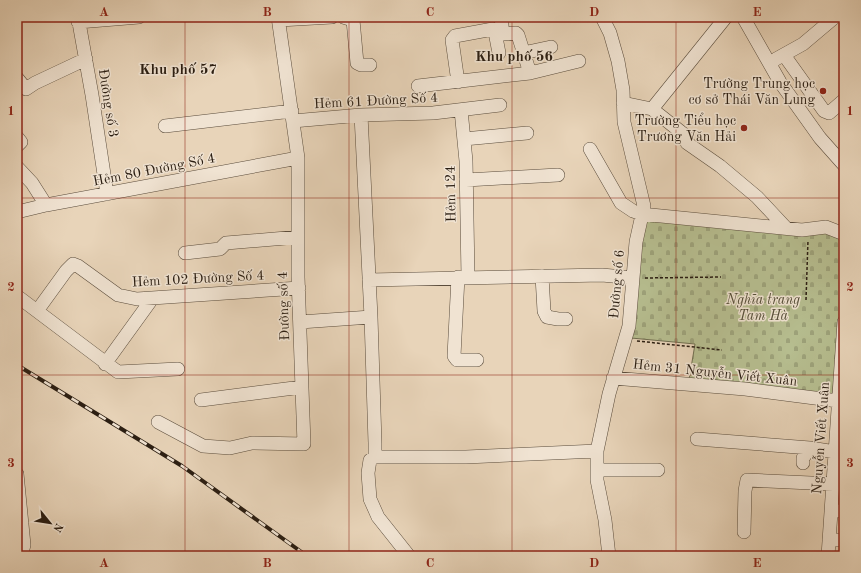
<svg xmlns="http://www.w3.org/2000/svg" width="861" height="573" font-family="'Old Standard TT',serif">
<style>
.cemetery{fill:url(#cemetery-stones);stroke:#706e50}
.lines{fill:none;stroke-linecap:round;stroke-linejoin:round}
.minor-casing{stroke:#5a4c3c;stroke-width:14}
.path{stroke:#2b1e12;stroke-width:1.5;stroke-dasharray:3 2;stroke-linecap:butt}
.minor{stroke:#f0e3d2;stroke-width:13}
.rail-casing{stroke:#2b1e12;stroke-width:4}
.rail{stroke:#f0e3d2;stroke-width:2.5;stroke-dasharray:8;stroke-linecap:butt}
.grid{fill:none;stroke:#8f2418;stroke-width:1;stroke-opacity:0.55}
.poi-dot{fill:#8f2418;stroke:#f0e3d2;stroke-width:1.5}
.labels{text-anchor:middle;stroke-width:3;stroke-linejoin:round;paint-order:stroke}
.poi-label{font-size:14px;fill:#2b1e12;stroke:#f0e3d2;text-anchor:end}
.street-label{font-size:14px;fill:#2b1e12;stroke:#f0e3d2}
.park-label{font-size:14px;font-style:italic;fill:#554e38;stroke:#f0e3d2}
.neighbourhood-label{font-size:15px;font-weight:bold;fill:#2b1e12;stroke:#f0e3d2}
.neatline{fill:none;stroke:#8f2418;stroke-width:1.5}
.grid-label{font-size:13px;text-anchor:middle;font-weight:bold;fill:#8f2418}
</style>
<defs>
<pattern id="cemetery-stones" width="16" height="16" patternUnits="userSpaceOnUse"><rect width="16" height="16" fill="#b6bd8f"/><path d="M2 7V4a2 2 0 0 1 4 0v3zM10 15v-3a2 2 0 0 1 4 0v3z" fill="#9da27a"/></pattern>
</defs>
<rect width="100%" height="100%" fill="#e8d4b9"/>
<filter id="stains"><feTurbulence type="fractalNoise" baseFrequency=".005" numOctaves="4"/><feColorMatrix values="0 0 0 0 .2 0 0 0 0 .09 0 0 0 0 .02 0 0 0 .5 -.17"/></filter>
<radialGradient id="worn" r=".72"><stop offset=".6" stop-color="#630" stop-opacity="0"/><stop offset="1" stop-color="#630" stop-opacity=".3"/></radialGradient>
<path class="cemetery" d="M 649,218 L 844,233 L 844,317 L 840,317 L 832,400 L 689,380 L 695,344 L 631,338 L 644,222 Z"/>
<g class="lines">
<g class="minor-casing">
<path id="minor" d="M 78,17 L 92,95 L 107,194
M 343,17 L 353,20 L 357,63 L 361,65 L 370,65
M 501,17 L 503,34 L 516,33 L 518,35 L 530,73 L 579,61
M 602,17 L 610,33 L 618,61 L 623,90 L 624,122 L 644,206 L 636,242 L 629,326 L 609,394 L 597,451 L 597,480 L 605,520 L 609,556
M 743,17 L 780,82 L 820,138 L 844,165
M 279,20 L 332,17
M 78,22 L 139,17
M 523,53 L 551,47
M 784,55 L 824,111 L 829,113 L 844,100
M 776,59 L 803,44 L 835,17
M 17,78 L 26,89 L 35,83 L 86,59
M 458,82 L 452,40 L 455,36 L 493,29 L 495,32 L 499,53
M 418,86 L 530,73
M 623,103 L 652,109 L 726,17
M 652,109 L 686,136 L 687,143 L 720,166 L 757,197 L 786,228
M 461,110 L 466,161 L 468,277
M 361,115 L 371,317 L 375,443 L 375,457 L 370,460 L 368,473 L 370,499 L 378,517 L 409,556
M 293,121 L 361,115 L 433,113 L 500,105
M 165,126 L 292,111
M 17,137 L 21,142 L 17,146
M 464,139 L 527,133
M 590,149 L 621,203 L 633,211 L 641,214 L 802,230 L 826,227 L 844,234
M 17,167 L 32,183 L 46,205
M 466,180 L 558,175
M 17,212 L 46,205 L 298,158
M 185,253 L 220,249 L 226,243 L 298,237
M 542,276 L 544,311 L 547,317 L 558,319 L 566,319
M 458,277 L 454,356 L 457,360 L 477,360
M 369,280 L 602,275 L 633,278
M 17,296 L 118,372 L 178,369
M 37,311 L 66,271 L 73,264 L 78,266 L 118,295 L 137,299 L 299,288
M 300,322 L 371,317
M 105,364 L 152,299
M 613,378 L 745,389 L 838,401
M 201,400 L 302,387
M 158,422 L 203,446 L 230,448 L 252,443 L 304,444 L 298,277 L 298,158 L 278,17
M 697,439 L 810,448
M 375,457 L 466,457 L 597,451
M 803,463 L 803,458 L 810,448 L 835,452
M 597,470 L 658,470
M 17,474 L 24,545 L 21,556
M 831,511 L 844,511
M 744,532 L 745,491 L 747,480 L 833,484
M 829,540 L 844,540
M 828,556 L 844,322"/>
</g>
<path class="path" d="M 645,278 L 721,277
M 806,300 L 808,240
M 637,341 L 722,350"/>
<use href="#minor" class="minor"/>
<g class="rail-casing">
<path id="rail" d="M 17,365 L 182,466 L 307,556"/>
</g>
<use href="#rail" class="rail"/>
</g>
<path class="grid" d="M 185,17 L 185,556M 349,17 L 349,556M 512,17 L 512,556M 676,17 L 676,556M 17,198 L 844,198M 17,375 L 844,375"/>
<g class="poi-dot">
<circle cx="823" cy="91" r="4"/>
<circle cx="744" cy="128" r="4"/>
</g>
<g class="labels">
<g class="poi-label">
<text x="815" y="88">Trường Trung học<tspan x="815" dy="16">cơ sở Thái Văn Lung</tspan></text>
<text x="736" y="125">Trường Tiểu học<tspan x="736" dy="16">Trương Văn Hải</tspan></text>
</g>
<g class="street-label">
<text transform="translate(376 100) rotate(-3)" y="5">Hẻm 61 Đường Số 4</text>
<text transform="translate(109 103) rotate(81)" y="5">Đường số 3</text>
<text transform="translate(154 169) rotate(-11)" y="5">Hẻm 80 Đường Số 4</text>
<text transform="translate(450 194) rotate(-91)" y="5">Hẻm 124</text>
<text transform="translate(198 278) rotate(-3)" y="5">Hẻm 102 Đường Số 4</text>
<text transform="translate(616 284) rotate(-85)" y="5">Đường số 6</text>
<text transform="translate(283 306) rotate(-92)" y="5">Đường số 4</text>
<text transform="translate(715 372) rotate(6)" y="5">Hẻm 31 Nguyễn Viết Xuân</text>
<text transform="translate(820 438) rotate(-86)" y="5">Nguyễn Viết Xuân</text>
</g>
<g class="park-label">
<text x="763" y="304">Nghĩa trang<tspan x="763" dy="16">Tam Hà</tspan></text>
</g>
<g class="neighbourhood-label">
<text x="514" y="61">Khu phố 56</text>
<text x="178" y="74">Khu phố 57</text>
</g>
</g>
<rect width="861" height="573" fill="none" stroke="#e8d4b9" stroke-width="44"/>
<g transform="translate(50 523) rotate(120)" stroke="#f0e3d2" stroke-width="3" paint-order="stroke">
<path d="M0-3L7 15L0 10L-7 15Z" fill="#2b1e12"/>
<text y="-6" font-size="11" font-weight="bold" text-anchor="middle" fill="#2b1e12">N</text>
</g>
<rect x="22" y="22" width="817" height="529" class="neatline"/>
<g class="grid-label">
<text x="104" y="16">A</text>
<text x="267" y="16">B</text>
<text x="430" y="16">C</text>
<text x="594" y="16">D</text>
<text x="757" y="16">E</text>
<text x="11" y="115">1</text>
<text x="850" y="115">1</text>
<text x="11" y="291">2</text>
<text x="850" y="291">2</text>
<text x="11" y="467">3</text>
<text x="850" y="467">3</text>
<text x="104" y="567">A</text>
<text x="267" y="567">B</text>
<text x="430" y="567">C</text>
<text x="594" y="567">D</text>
<text x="757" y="567">E</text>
</g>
<rect width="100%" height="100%" filter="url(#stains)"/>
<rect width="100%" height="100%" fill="url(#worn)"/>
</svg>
